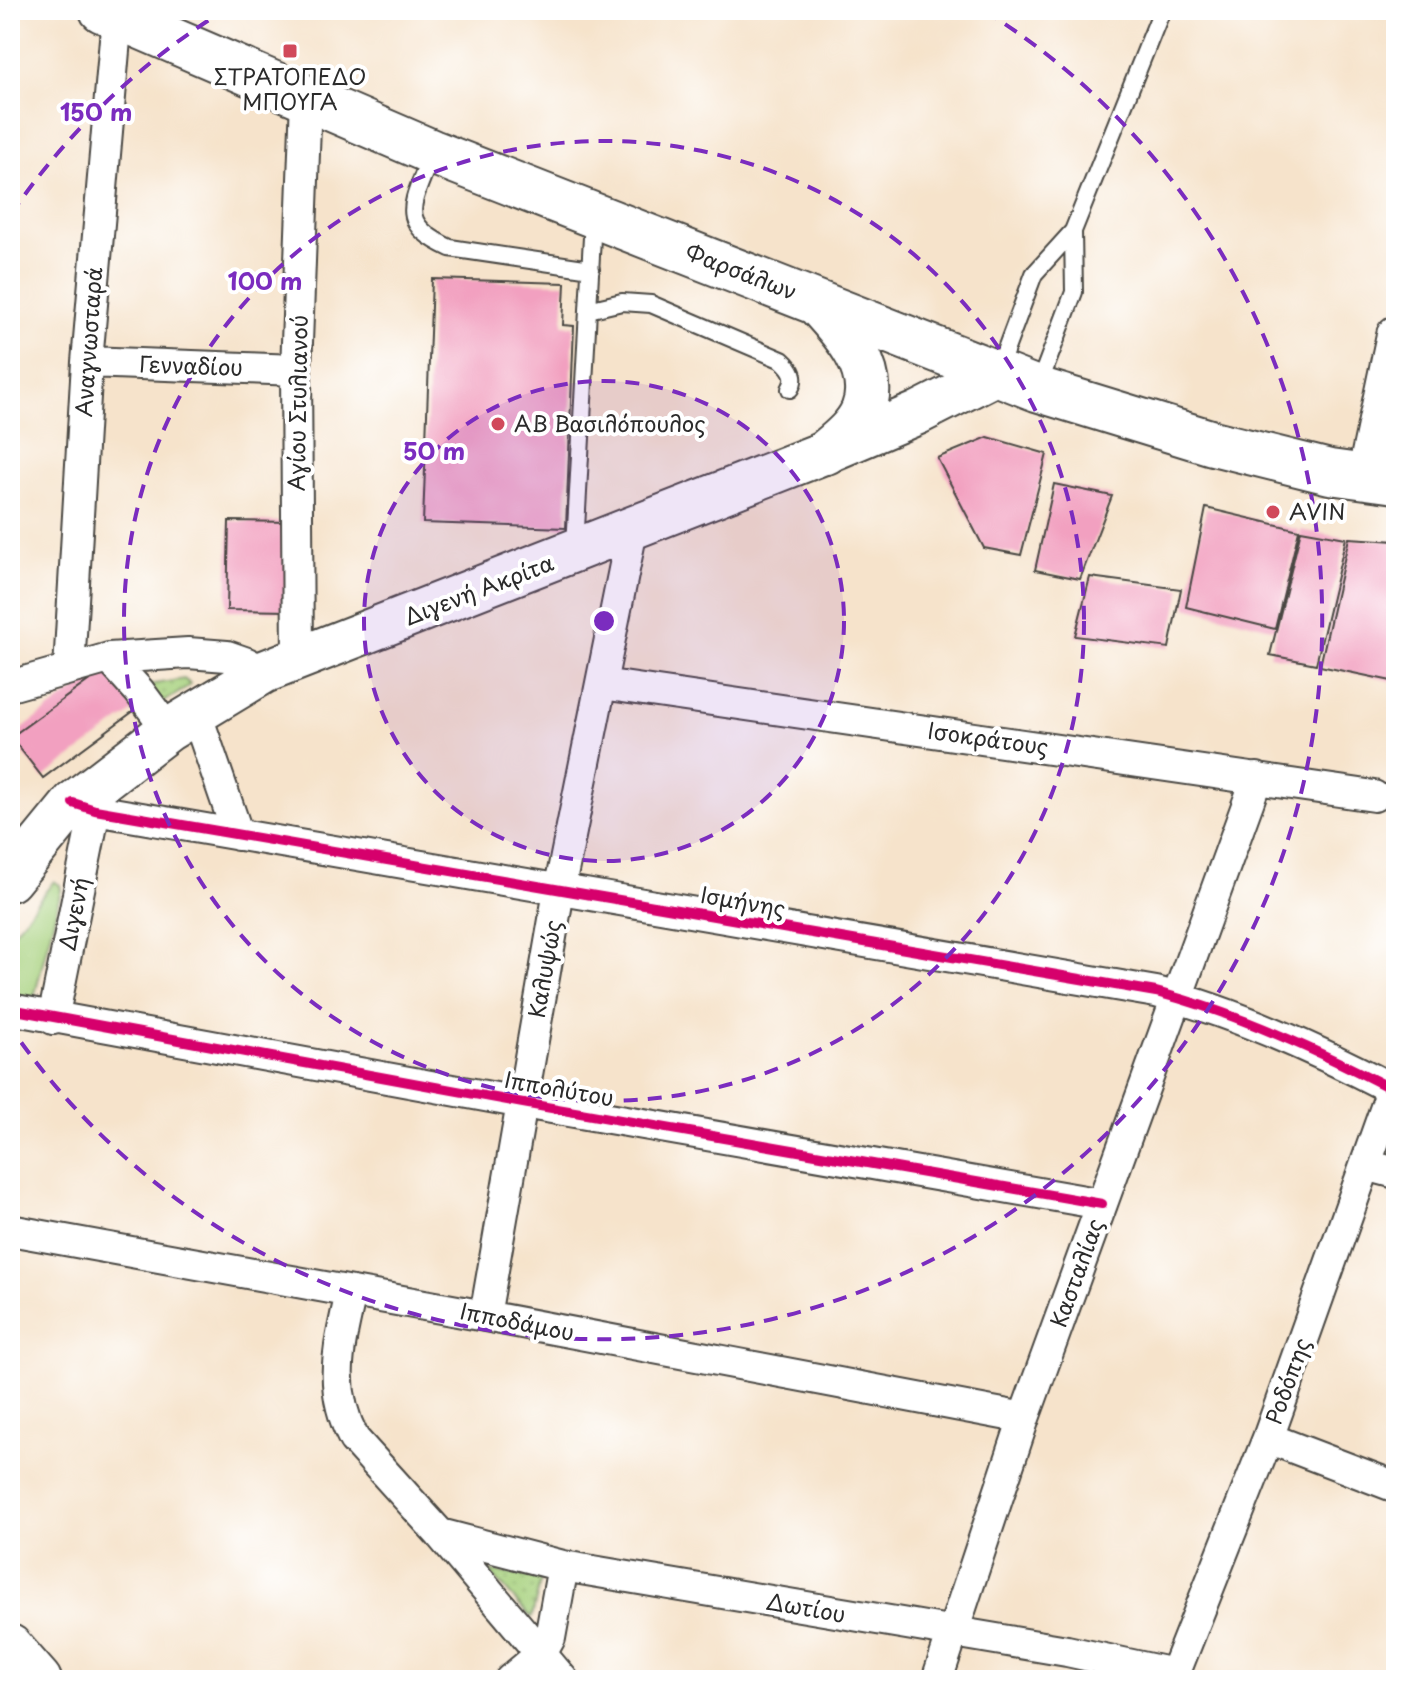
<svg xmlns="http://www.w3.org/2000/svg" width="1406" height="1690" font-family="'Playpen Sans',sans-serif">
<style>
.grass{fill:url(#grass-dots);stroke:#687e53;stroke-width:2}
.park{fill:#a6d07b;stroke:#687e53;stroke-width:2}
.building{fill:#f2a0c0}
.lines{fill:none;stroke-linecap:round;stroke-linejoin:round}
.service-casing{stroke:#494743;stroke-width:20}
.minor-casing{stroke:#494743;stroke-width:34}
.tertiary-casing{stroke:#494743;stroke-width:42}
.secondary-casing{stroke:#494743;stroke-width:46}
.primary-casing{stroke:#494743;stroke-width:48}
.service{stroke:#fff;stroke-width:16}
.minor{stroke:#fff;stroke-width:30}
.tertiary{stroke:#fff;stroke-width:38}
.secondary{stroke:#fff;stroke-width:42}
.primary{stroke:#fff;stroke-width:44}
.cycleway-casing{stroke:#fff;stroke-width:15}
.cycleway{stroke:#d6006c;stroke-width:10}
.ring{fill:none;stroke:#7b2cbf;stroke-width:4;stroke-dasharray:14 10}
.poi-dot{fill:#d1495b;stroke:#fff;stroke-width:3}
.labels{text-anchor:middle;stroke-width:8;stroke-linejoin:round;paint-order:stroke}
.poi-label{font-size:22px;fill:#2b2b2b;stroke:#fff;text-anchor:start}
.street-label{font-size:22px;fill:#2b2b2b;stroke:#fff}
.centre{fill:#7b2cbf;stroke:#fff;stroke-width:4}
.ring-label{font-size:24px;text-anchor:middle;font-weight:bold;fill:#7b2cbf;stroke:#fff;stroke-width:8;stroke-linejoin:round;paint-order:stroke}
</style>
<defs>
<pattern id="grass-dots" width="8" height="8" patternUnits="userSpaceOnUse" patternTransform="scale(2)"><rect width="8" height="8" fill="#a6d07b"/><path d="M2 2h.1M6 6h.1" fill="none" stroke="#8fb36a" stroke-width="1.8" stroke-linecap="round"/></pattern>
</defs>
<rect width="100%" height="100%" fill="#fff"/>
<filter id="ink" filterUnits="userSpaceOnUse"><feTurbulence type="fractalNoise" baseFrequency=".0125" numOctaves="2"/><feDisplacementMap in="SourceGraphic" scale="16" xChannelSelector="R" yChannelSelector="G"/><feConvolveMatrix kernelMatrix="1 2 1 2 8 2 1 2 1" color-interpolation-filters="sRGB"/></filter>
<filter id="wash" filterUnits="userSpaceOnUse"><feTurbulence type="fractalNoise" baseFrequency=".006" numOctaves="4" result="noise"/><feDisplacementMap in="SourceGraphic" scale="32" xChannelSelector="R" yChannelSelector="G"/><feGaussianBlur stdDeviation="1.8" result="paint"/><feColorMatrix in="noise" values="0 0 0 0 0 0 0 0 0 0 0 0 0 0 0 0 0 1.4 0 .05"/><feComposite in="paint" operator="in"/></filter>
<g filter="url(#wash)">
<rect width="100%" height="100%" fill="#f6e3cb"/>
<path class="grass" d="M 184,679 L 190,684 L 187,688 L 151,709 L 136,687 Z
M 489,1571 L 541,1578 L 532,1617 L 528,1615 Z"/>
<path class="park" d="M 54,881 L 60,885 L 61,890 L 33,1002 L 10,997 L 10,937 Z"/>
<g id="blocks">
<path class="building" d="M 432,279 L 565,283 L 563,325 L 574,326 L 566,528 L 423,523 Z
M 988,437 L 1047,454 L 1021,555 L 984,548 L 937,458 Z
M 1054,484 L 1112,496 L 1080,579 L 1035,570 Z
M 1206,508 L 1299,530 L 1275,629 L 1186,607 Z
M 229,521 L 291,522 L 289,611 L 227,610 Z
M 1301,530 L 1346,538 L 1316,664 L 1270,655 Z
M 1349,538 L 1396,541 L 1396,682 L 1320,666 Z
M 1090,577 L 1181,589 L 1169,648 L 1075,636 Z
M 109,666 L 139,707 L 43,778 L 11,737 Z"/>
</g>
</g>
<g filter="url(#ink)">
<use href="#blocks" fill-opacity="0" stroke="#494743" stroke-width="2"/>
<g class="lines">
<g class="service-casing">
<path id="service" d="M 431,155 C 414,203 394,222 450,248 L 591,269
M 588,310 L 622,302 L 651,304 L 782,360 C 792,369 797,377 790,389
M 997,373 L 1034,274 L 1073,231 L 1162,10
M 1038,387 L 1074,292 L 1073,231
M 575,547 L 593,219"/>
</g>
<g class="minor-casing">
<path id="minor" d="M 87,362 L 296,370
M 109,658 L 139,691 L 168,730
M 298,660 L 296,370 L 306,98
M 69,669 L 87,362 L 117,16
M 602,684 L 1374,796
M 10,686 L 109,658 L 188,653 L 227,656 L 247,663 L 264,672
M 196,713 L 238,835
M 73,803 L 95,810 L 1156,992 C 1234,1012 1321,1052 1392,1089
M 10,1009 L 523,1103 L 1102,1204
M 53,1019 L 95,810
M 1366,1165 L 1396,1173
M 10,1230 L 485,1316 L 1024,1418
M 351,1293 C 339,1347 327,1387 354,1439 L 440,1534 L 563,1680
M 485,1316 L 559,891 L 632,530
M 1268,1438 L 1396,1487
M 440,1534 L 563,1566 L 1067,1651 L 1174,1674
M 510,1680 L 541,1654 L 550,1638 L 563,1566
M 937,1680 L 1024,1418 L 1257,778
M 1172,1680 L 1268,1438 L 1396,1079"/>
</g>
<g class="tertiary-casing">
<path id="tertiary" d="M 1366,478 L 1396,335"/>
</g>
<g class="secondary-casing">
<path id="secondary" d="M 10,880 L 73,803 L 168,730 L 264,672 L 826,452 L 918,413 L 997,373"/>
</g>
<g class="primary-casing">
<path id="primary" d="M 102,10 L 432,152 L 1037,389 L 1213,443 L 1330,472 L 1396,481
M 817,303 C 842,330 880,370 863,411 C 856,428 839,441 826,452
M 10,1647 L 39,1680"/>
</g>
<use href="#service" class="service"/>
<use href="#minor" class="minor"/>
<use href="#tertiary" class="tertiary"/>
<use href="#secondary" class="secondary"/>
<use href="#primary" class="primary"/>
<g class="cycleway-casing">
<path id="cycleway" d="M 73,803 L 95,810 L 1156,992 C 1234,1012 1321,1052 1392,1089
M 10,1009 L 523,1103 L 1102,1204"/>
</g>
<use href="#cycleway" class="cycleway"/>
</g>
</g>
<circle cx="604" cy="621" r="240" fill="#7b2cbf" fill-opacity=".12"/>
<g class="ring">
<circle cx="604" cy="621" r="240"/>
<circle cx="604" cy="621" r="480"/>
<path d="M11 214A719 719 0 0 1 223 11M985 11A719 719 0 1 1 11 1028"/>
</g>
<g class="poi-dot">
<rect x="282" y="43" width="16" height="16" rx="4"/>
<circle cx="498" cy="424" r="8"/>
<circle cx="1273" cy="512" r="8"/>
</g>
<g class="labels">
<g class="poi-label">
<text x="290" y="85" text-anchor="middle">ΣΤΡΑΤΟΠΕΔΟ<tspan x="290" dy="25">ΜΠΟΥΓΑ</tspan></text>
<text x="514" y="432">ΑΒ Βασιλόπουλος</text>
<text x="1289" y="520">AVIN</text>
</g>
<g class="street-label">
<text transform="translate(741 272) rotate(21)" y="8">Φαρσάλων</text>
<text transform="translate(89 342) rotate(-86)" y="8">Αναγνωσταρά</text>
<text transform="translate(191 366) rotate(2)" y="8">Γενναδίου</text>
<text transform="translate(298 403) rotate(-89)" y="8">Αγίου Στυλιανού</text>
<text transform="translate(479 590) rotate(-21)" y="8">Διγενή Ακρίτα</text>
<text transform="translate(988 739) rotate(8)" y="8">Ισοκράτους</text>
<text transform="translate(743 902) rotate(10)" y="8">Ισμήνης</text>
<text transform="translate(74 914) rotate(-79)" y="8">Διγενή</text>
<text transform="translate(545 969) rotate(-80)" y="8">Καλυψώς</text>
<text transform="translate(559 1089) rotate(10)" y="8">Ιππολύτου</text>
<text transform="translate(1077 1273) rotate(-70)" y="8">Κασταλίας</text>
<text transform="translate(517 1322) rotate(11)" y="8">Ιπποδάμου</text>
<text transform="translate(1288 1381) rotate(-70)" y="8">Ροδόπης</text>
<text transform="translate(806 1608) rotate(10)" y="8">Δωτίου</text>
</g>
</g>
<circle cx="604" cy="621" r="12" class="centre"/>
<g class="ring-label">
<text x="96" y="121">150 m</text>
<text x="265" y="290">100 m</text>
<text x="434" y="460">50 m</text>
</g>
<rect width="1406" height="1690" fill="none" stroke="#fff" stroke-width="40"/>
</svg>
